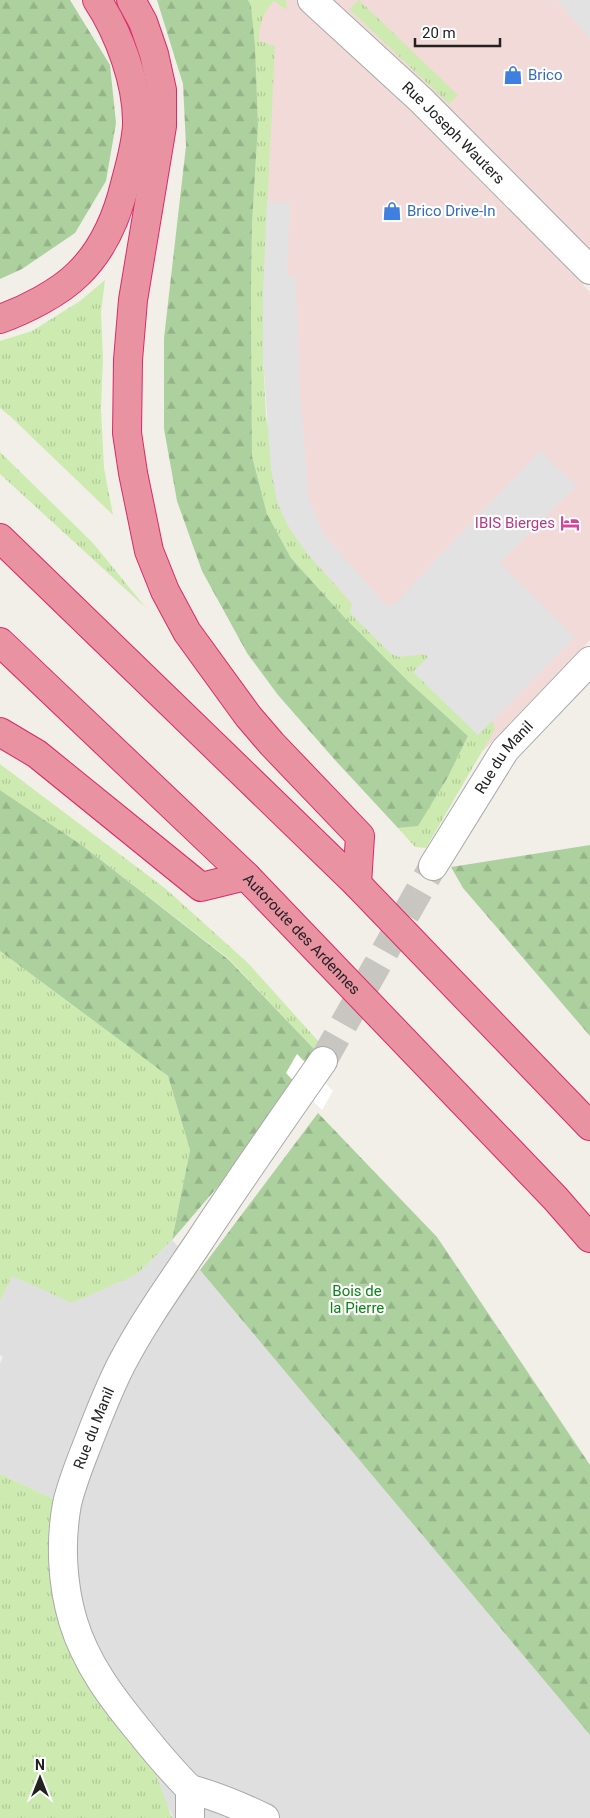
<svg xmlns="http://www.w3.org/2000/svg" width="590" height="1818" font-family="Roboto,sans-serif">
<style>
.residential{fill:#e0dfdf}
.commercial{fill:#f2dad9}
.grass{fill:url(#grass-tufts)}
.forest{fill:url(#forest-firs)}
.parking{fill:#e2e2e2}
.pier{fill:#fff}
.lines{fill:none;stroke-linecap:round;stroke-linejoin:round}
.minor-tunnel{stroke:#c8c6c1;stroke-width:28;stroke-dasharray:28 14;stroke-linecap:butt}
.minor-casing{stroke:#a9a9a9;stroke-width:30}
.highway-casing{stroke:#dc2a67;stroke-width:30}
.minor{stroke:#fff;stroke-width:28}
.highway{stroke:#e892a2;stroke-width:28}
.labels{text-anchor:middle;stroke-width:4.5;stroke-linejoin:round;paint-order:stroke}
.shop-label{font-size:15px;fill:#366cbe;stroke:#fff;text-anchor:start}
.street-label{font-size:15px;fill:#222;stroke:#fff}
.hotel-label{font-size:15px;fill:#b23c85;stroke:#fff;text-anchor:end}
.park-label{font-size:15px;fill:#0c8416;stroke:#fff}
</style>
<defs>
<pattern id="grass-tufts" width="24" height="20" patternUnits="userSpaceOnUse" patternTransform="scale(1.25)"><rect width="24" height="20" fill="#cdebb0"/><path d="M3 7l-1-3M5 7V3M7 7l1-3M15 17l-1-3M17 17v-4M19 17l1-3" fill="none" stroke="#b0c997"/></pattern>
<pattern id="forest-firs" width="22" height="20" patternUnits="userSpaceOnUse" patternTransform="scale(1.25)"><rect width="22" height="20" fill="#add19e"/><path d="M5 1l3.5 6h-7zM16 11l3.5 6h-7z" fill="#95b388"/></pattern>
</defs>
<rect width="100%" height="100%" fill="#f2efe9"/>
<path class="residential" d="M 172,1240 L 200,1270 L 590,1735 L 590,1818 L 172,1818 L 172,1814 L 85,1677 L 55,1613 L 50,1565 L 54,1499 L 0,1474 L 0,1363 L 3,1357 L 0,1355 L 0,1301 L 12,1275 L 137,1274 Z"/>
<path class="commercial" d="M 248,0 L 590,0 L 590,279 L 583,285 L 590,292 L 590,640 L 483,751 L 291,558 L 252,223 L 258,125 L 255,46 Z"/>
<path class="grass" d="M 248,0 L 286,0 L 287,10 L 274,1 C 263,12 259,26 259,41 L 275,46 L 263,296 L 263,359 L 266,416 L 287,524 L 306,552 L 352,604 L 411,656 L 421,654 L 426,654 L 428,657 L 414,672 L 478,734 L 492,720 L 495,729 L 426,848 L 415,847 L 398,828 L 418,825 L 448,777 L 468,736 L 410,683 L 345,618 L 291,558 L 267,514 L 252,456 L 251,297 L 252,223 L 258,125 L 255,46 Z
M 359,0 L 458,95 L 449,104 L 349,9 Z
M 105,280 L 101,312 L 103,358 L 101,410 L 104,468 L 113,515 L 11,417 L 0,408 L 0,341 L 32,331 L 80,301 Z
M 0,452 L 93,543 L 146,608 L 0,474 Z
M 0,764 L 166,889 L 248,963 L 319,1042 L 316,1051 L 229,959 L 83,846 L 0,790 Z
M 0,951 L 168,1076 L 190,1150 L 172,1240 L 137,1274 L 72,1303 L 12,1276 L 0,1301 Z
M 0,1474 L 54,1499 L 50,1565 L 55,1613 L 85,1677 L 153,1766 L 172,1818 L 0,1818 Z"/>
<path class="forest" d="M 0,0 L 70,0 L 110,65 L 116,123 L 106,181 L 75,233 L 22,269 L 0,279 Z
M 157,0 L 248,0 L 251,6 L 255,46 L 258,125 L 252,223 L 251,297 L 252,456 L 267,514 L 291,558 L 345,618 L 410,683 L 468,736 L 448,777 L 418,826 L 398,828 L 335,760 L 278,695 L 247,653 L 202,571 L 177,501 L 164,429 L 164,338 L 186,146 L 183,84 Z
M 0,790 L 83,846 L 229,960 L 316,1051 L 221,1183 L 172,1240 L 190,1150 L 168,1076 L 0,951 Z
M 590,845 L 590,1036 L 463,888 L 451,867 Z
M 318,1113 L 437,1237 L 590,1465 L 590,1735 L 200,1270 Z"/>
<path class="parking" d="M 557,0 L 590,0 L 590,39 Z
M 267,201 L 290,203 L 287,275 L 296,276 L 299,380 L 309,500 L 325,536 L 386,605 L 393,605 L 540,451 L 576,486 L 500,563 L 575,637 L 478,735 L 413,672 L 428,657 L 426,655 L 421,654 L 399,657 L 390,653 L 350,613 L 352,604 L 349,599 L 306,552 L 287,524 L 277,502 L 271,469 L 263,359 L 263,296 Z"/>
<path class="pier" d="M 297,1054 L 333,1091 L 322,1110 L 286,1073 Z"/>
<g class="lines">
<path class="minor-tunnel" d="M 323,1061 L 433,866"/>
<g class="minor-casing">
<g id="minor">
<path id="s1" d="M 312,0 L 421,100 L 590,270"/>
<path id="s2" d="M 433,866 L 505,750 L 590,661"/>
<path d="M 190,1789 C 216,1796 240,1806 265,1818"/>
<path id="s3" d="M 190,1818 L 190,1789 C 172,1771 156,1752 140,1732 C 112,1698 86,1664 73,1621 C 62,1584 60,1542 67,1504 C 72,1482 81,1461 89,1440 C 99,1414 109,1388 122,1363 C 144,1321 172,1282 199,1242 C 239,1181 281,1121 323,1061"/>
</g>
</g>
<g class="highway-casing">
<g id="highway">
<path d="M 131,0 L 143,22 L 154,54 L 162,90 L 162,126 L 133,300 L 128,360 L 127,433 L 133,473 L 149,551 L 165,591 L 187,632 L 248,716 L 272,744 L 360,836 L 357,884"/>
<path d="M 0,319 C 25,310 59,293 78,274 C 103,250 117,217 125,184 C 130,165 136,145 137,125 C 138,84 119,33 97,0"/>
<path d="M 0,538 L 357,884 L 590,1126"/>
<path id="s4" d="M 0,642 L 246,876 L 555,1198 L 590,1238"/>
<path d="M 0,732 L 37,754 L 201,887 L 246,876"/>
</g>
</g>
<use href="#minor" class="minor"/>
<use href="#highway" class="highway"/>
</g>
<defs>
<g id="shop-bare" transform="scale(1.5)"><path d="M-5-2.5h2.3a2.7 3.5 0 0 1 5.4 0H5L5.5 6h-11ZM-1.5-2.5h3a1.5 2.3 0 0 0-3 0Z" fill="#3f7fe0" stroke="#fff" stroke-width="2.5" paint-order="stroke"/></g>
<g id="hotel-bare" transform="scale(1.5)"><path d="M-6-4.5h1.5V1H6V5H4.5V3h-9V5H-6ZM-4 0a1.8 1.8 0 1 1 3.6 0ZM.5 0V-2.5h3Q6-2.5 6 0Z" fill="#d1479c" stroke="#fff" stroke-width="2.5" paint-order="stroke"/></g>
</defs>
<g fill-rule="evenodd">
<use href="#shop-bare" x="513" y="75"/>
<use href="#shop-bare" x="392" y="211"/>
<use href="#hotel-bare" x="570" y="523"/>
</g>
<g class="labels">
<g class="shop-label">
<text x="528" y="80">Brico</text>
<text x="407" y="216">Brico Drive-In</text>
</g>
<g class="street-label">
<text dy="5" stroke="none"><textPath href="#s1" startOffset="194">Rue Joseph Wauters</textPath></text>
<text dy="5" stroke="none"><textPath href="#s2" startOffset="130">Rue du Manil</textPath></text>
<text dy="5" stroke="none"><textPath href="#s4" startOffset="420">Autoroute des Ardennes</textPath></text>
<text dy="5" stroke="none"><textPath href="#s3" startOffset="434">Rue du Manil</textPath></text>
</g>
<g class="hotel-label">
<text x="555" y="528">IBIS Bierges</text>
</g>
<g class="park-label">
<text x="357" y="1296">Bois de<tspan x="357" dy="17">la Pierre</tspan></text>
</g>
</g>
<g transform="translate(40 1778)" stroke="#ffffff" stroke-width="4" paint-order="stroke">
<path d="M0-4L9 19L0 12L-9 19Z" fill="#222222"/>
<text y="-8" font-size="14" font-weight="bold" text-anchor="middle" fill="#222222">N</text>
</g>
<path d="M415 38v8h85v-8" fill="none" stroke="#222222" stroke-width="2.5"/>
<text x="422" y="38" font-size="15" fill="#222222" stroke="#ffffff" stroke-width="4" paint-order="stroke">20 m</text>
</svg>
